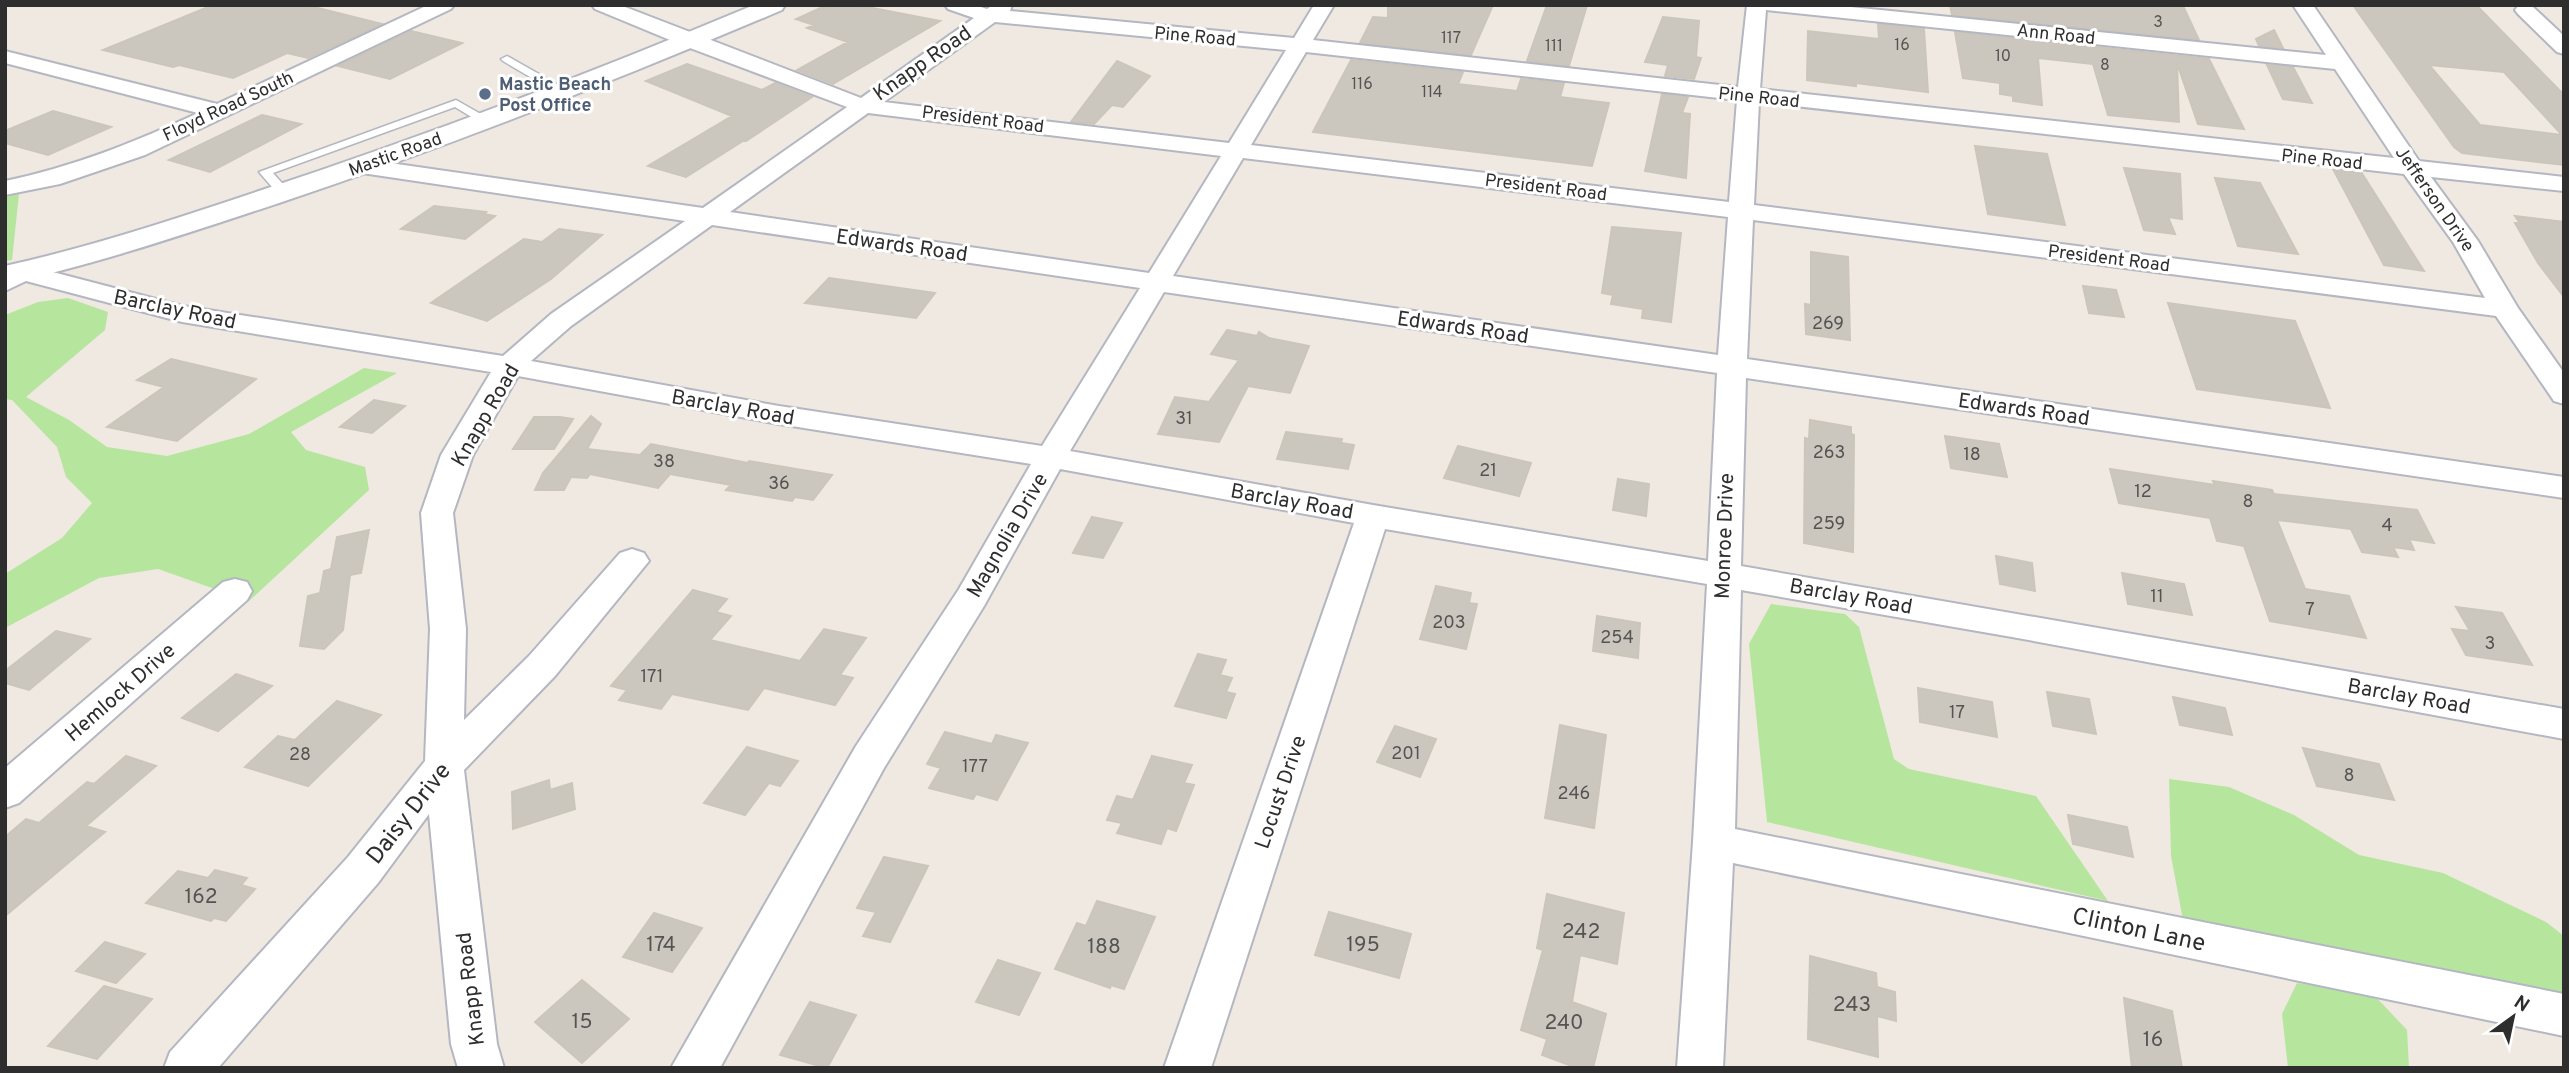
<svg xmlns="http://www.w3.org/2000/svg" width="2569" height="1073" font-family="Overpass,sans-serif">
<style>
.green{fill:#b6e59e}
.building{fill:#cbc7bf;stroke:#cbc5ba;stroke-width:2;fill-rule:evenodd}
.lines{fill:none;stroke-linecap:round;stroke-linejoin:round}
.lane-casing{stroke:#b4b7c1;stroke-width:3}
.street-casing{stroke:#b4b7c1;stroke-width:4}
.secondary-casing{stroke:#b4b7c1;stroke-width:4}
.lane{fill:#fff;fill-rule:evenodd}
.street{fill:#fff;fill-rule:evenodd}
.secondary{fill:#fff;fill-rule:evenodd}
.service-dot{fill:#5c6f8a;stroke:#fff;stroke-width:2.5}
.labels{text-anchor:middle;stroke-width:6;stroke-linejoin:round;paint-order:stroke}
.far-number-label{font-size:16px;fill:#555452}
.far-street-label{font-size:18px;fill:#2e2e2e;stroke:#fff}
.far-service-label{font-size:18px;font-weight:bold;fill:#4e5e75;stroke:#fff;text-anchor:start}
.number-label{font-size:18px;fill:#555452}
.street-label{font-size:21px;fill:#2e2e2e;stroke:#fff}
.near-number-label{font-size:21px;fill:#555452}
.near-street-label{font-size:24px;fill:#2e2e2e;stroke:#fff}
</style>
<rect width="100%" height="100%" fill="#efe9e1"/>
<path class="green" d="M 19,194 L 12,260 L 5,261 L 5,197 Z
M 68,298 L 108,312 L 105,330 L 26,397 L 69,420 L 107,447 L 167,456 L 249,434 L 364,368 L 397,373 L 291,432 L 306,450 L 365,467 L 369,490 L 249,601 L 158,569 L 99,578 L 5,628 L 5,574 L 62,538 L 92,503 L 66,477 L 57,447 L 12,400 L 5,399 L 5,315 L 38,302 Z
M 1771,604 L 1845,614 L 1859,627 L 1894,759 L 1909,769 L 2036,796 L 2108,901 L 1767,822 L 1749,644 Z
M 2169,779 L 2229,787 L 2294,815 L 2359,855 L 2443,873 L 2546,922 L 2564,936 L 2564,993 L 2183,920 L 2171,856 Z
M 2297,983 L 2374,995 L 2407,1030 L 2409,1068 L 2288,1068 L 2282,1014 Z"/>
<path class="building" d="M 213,5 L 306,5 L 382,24 L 308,58 L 287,53 L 233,78 L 179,65 L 173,67 L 103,50 Z
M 827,5 L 857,5 L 940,21 L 833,84 L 797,70 L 848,42 L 807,28 L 814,25 L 796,19 Z
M 1388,5 L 1493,5 L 1471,55 L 1360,43 L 1373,17 L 1388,18 Z
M 1547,5 L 1587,5 L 1569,66 L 1527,61 Z
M 1950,5 L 2176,5 L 2175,7 L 2184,8 L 2199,40 L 1952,15 Z
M 2353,5 L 2461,5 L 2479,8 L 2564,95 L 2564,165 L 2462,153 L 2454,147 ZM 2429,65 L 2504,72 L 2562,135 L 2480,125 Z
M 1663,17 L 1699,21 L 1696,57 L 1701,58 L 1694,79 L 1665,76 L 1668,65 L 1645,62 Z
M 1878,24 L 1924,29 L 1928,92 L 1856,83 L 1856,86 L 1807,80 L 1808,31 L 1879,39 Z
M 2274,30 L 2283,48 L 2259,46 L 2256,39 Z
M 411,31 L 462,43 L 390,79 L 338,66 Z
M 1955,32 L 2209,59 L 2244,129 L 2198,124 L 2177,63 L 2179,122 L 2108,115 L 2093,64 L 2038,58 L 2042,105 L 2013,101 L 2013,96 L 2000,94 L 2000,83 L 1963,78 Z
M 1351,60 L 1463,72 L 1458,84 L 1517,91 L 1521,79 L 1564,83 L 1560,97 L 1609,103 L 1592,166 L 1313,132 Z
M 1117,61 L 1150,76 L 1123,107 L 1112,105 L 1094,124 L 1071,122 Z
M 687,64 L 762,90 L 775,83 L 812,97 L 746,141 L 743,141 L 686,177 L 648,166 L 732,116 L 646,81 Z
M 2267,65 L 2293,67 L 2312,103 L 2283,99 Z
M 1662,94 L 1688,97 L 1682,113 L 1690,114 L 1686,178 L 1645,171 Z
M 53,111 L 111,127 L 48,155 L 5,143 L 5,131 Z
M 262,115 L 301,124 L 210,172 L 169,160 Z
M 1975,146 L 2047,154 L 2065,225 L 1988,214 Z
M 2124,168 L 2180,174 L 2182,219 L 2168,217 L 2175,234 L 2144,230 Z
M 2333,169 L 2361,172 L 2424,271 L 2384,265 Z
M 2215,178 L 2260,183 L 2298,254 L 2238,246 Z
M 434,206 L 486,212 L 484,214 L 495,216 L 465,239 L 401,229 Z
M 2515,216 L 2564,222 L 2564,297 L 2538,263 L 2515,223 L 2520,223 Z
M 1612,227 L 1681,233 L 1671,322 L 1642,318 L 1643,309 L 1611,304 L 1613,295 L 1602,293 Z
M 559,229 L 602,235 L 551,279 L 487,321 L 431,303 L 524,239 L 542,242 Z
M 1811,252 L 1848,257 L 1850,340 L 1806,334 L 1805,304 L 1811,305 Z
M 829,278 L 935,293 L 916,318 L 805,303 Z
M 2083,286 L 2116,290 L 2124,317 L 2089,313 Z
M 2168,303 L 2295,321 L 2330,408 L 2197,389 Z
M 1227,330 L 1257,336 L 1259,332 L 1269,338 L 1309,346 L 1290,393 L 1248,386 L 1219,442 L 1158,434 L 1175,397 L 1209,402 L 1239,360 L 1211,354 Z
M 171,359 L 256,379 L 177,441 L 107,427 L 164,387 L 137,380 Z
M 374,400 L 405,406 L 372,433 L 340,427 Z
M 591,416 L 601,424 L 587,449 L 640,455 L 651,444 L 748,463 L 749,461 L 832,475 L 813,500 L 795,497 L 792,501 L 726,490 L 731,485 L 670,474 L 658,488 L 590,474 L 587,478 L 571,477 L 564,490 L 535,490 L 543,473 Z
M 534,417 L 560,417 L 573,419 L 554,449 L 513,449 Z
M 1810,420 L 1851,427 L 1851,434 L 1854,435 L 1853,552 L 1804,543 L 1805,438 L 1809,439 Z
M 1286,432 L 1342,439 L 1341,443 L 1354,445 L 1348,469 L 1277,459 Z
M 1945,436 L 1999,444 L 2007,477 L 1951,468 Z
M 1458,446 L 1531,463 L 1519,496 L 1444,478 Z
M 2110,469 L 2215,485 L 2213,481 L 2272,490 L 2274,494 L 2417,510 L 2434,543 L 2409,539 L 2414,550 L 2393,547 L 2398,557 L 2362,552 L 2351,529 L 2277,520 L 2305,589 L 2349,596 L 2366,638 L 2270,621 L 2244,546 L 2217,541 L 2210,518 L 2119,503 Z
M 1618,479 L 1649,484 L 1646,516 L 1613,510 Z
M 1092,517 L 1122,523 L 1103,558 L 1073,553 Z
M 369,530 L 361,573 L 350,575 L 343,630 L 324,649 L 300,646 L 308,596 L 320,593 L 324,571 L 331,569 L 337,537 Z
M 1996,556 L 2032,563 L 2035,591 L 2000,584 Z
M 2122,573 L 2184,584 L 2192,615 L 2128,604 Z
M 1436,586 L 1471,593 L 1469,603 L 1477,604 L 1466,649 L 1420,639 Z
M 693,590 L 727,599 L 716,612 L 731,616 L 710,640 L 800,661 L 824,629 L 866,638 L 840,675 L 853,678 L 835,705 L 764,688 L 748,710 L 672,694 L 661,709 L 619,700 L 627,690 L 611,686 Z
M 2456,607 L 2502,613 L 2532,665 L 2466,655 L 2452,629 L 2470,631 Z
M 1597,616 L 1640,623 L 1638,658 L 1593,651 Z
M 56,631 L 90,639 L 29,690 L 5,683 L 5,671 Z
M 1198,654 L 1226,660 L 1220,675 L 1232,678 L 1226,692 L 1235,694 L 1226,718 L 1175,706 Z
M 236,674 L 272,686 L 218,731 L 182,718 Z
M 1918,688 L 1992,702 L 1997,737 L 1920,722 Z
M 2047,692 L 2089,699 L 2096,734 L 2053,726 Z
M 2173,697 L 2225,708 L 2232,735 L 2180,725 Z
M 337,701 L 381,715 L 308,786 L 245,767 L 278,736 L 295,740 Z
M 1560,725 L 1606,735 L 1594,828 L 1545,818 Z
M 1395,726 L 1436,739 L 1420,777 L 1377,762 Z
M 945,732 L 992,744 L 996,735 L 1028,743 L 997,800 L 976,794 L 973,799 L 929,788 L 941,768 L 927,764 Z
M 747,747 L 798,761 L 780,786 L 769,783 L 745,815 L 704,803 Z
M 2303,748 L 2379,764 L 2394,800 L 2317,786 Z
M 126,756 L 156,766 L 86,826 L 105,832 L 5,916 L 5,837 L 26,819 L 39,823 L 87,782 L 94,784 Z
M 1152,756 L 1192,765 L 1184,783 L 1194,785 L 1176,831 L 1167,828 L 1161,844 L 1117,833 L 1122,823 L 1107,820 L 1117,796 L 1133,800 Z
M 549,780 L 550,790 L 572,783 L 575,809 L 513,829 L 512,792 Z
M 2068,815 L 2127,827 L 2133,857 L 2073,844 Z
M 884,857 L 928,866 L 890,942 L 863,936 L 876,912 L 857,908 Z
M 215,870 L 247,878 L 241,885 L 255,889 L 226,921 L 214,918 L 211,921 L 146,903 L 178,871 L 208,878 Z
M 1547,894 L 1624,913 L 1617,964 L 1580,955 L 1572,1002 L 1606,1014 L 1593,1068 L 1577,1068 L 1542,1055 L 1547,1039 L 1521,1030 L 1543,950 L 1537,948 Z
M 1097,901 L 1155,917 L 1124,989 L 1111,985 L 1110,988 L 1055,969 L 1077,923 L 1086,926 Z
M 1329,912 L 1411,934 L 1399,978 L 1315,955 Z
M 654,913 L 702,928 L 672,972 L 623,957 Z
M 105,942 L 145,954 L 116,983 L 76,971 Z
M 1810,956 L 1876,973 L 1877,987 L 1895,992 L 1896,1021 L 1877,1016 L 1878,1057 L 1808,1039 Z
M 998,960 L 1040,973 L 1019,1015 L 976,1002 Z
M 582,980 L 629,1019 L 582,1063 L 535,1022 Z
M 104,986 L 152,999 L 97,1059 L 48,1046 Z
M 2124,998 L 2172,1011 L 2182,1068 L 2132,1068 Z
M 810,1002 L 856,1015 L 827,1068 L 780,1055 Z"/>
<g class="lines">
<g class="lane-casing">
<path id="lane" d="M 507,56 L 567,90 L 569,92 L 559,94 L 503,61 L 501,59 Z
M 456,100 L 493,121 L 483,124 L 455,107 L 273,173 L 290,192 L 284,196 L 279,195 L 259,172 Z"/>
</g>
<g class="street-casing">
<path id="street" d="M 428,5 L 454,5 L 451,9 L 145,155 L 60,184 L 5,195 L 5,181 C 73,167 135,142 198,113 L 5,63 L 5,51 L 217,104 Z
M 592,5 L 620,5 L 861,98 L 974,18 L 948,9 L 945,5 L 975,5 L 987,9 L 993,5 L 1012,5 L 1010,11 L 1294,38 L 1314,5 L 1334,5 L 1313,40 L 1738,87 L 1747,5 L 1831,5 L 2326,55 L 2293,5 L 2313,5 L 2419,161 L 2564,177 L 2564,191 L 2431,177 L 2478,241 L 2518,308 L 2564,373 L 2564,404 L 2554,401 L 2496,316 L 1753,220 L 1747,359 L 2564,477 L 2564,498 L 1746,378 L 1741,566 L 2564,709 L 2564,739 L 2012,637 L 1741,590 L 1735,829 L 2564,994 L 2564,1036 L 1733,863 L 1723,1068 L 1677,1068 L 1693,842 L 1707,584 L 1385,529 L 1211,1068 L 1164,1068 L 1354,523 L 1060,469 L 984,606 L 884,768 L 720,1068 L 671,1068 L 856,746 L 959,589 L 1031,464 L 779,424 L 518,376 L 473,455 L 453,513 L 466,629 L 464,720 L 529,656 L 620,553 L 632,549 L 644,553 L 649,561 L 555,676 L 464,770 L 497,1044 L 504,1068 L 458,1068 L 451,1044 L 429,814 L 378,883 L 218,1068 L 164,1068 L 170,1052 L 348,857 L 425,761 L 430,629 L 421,513 L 441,455 L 491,372 L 182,322 L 26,281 L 5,291 L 5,271 L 22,264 L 183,306 L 503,356 L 551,314 L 685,221 L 362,173 L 354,171 L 350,166 L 354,161 L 362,159 L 703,208 L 847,107 L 682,45 L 595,9 ZM 1766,10 L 2335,69 L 2394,158 L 1760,89 ZM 995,22 L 1286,50 L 1229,143 L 884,102 ZM 1306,52 L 1737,100 L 1729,202 L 1251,145 ZM 1759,102 L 2404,174 L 2453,242 L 2485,298 L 1754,205 ZM 868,113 L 1221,156 L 1149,273 L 730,212 ZM 1243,158 L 1728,217 L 1718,355 L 1173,276 ZM 712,225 L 1140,288 L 1042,446 L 779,406 L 531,361 L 571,326 ZM 1164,292 L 1717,373 L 1708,561 L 1373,505 L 1070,451 Z
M 2518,6 L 2532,6 L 2564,36 L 2564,54 L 2557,52 L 2518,14 L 2515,10 Z
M 235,579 L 247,582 L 252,591 L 247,600 L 19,803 L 5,808 L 5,768 L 223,582 Z"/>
</g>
<g class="secondary-casing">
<path id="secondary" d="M 754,5 L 785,5 L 782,10 C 617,80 449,146 279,203 C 188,233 98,264 5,284 L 5,266 C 91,247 175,219 259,191 C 426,136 591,73 754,5 Z"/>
</g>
<use href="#lane" class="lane"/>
<use href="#street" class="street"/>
<use href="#secondary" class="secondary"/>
</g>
<circle class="service-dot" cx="485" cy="94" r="7"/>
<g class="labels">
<g class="far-number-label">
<text x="2158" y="27">3</text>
<text x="1451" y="43">117</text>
<text x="1902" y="50">16</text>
<text x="1554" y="51">111</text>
<text x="2003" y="61">10</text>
<text x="2105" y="70">8</text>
<text x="1362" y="89">116</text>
<text x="1432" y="97">114</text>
</g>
<g class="far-street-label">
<text transform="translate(2056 34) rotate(6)" y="6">Ann Road</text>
<text transform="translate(1195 36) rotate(5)" y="6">Pine Road</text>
<text transform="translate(1759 97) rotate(6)" y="6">Pine Road</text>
<text transform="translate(228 106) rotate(-25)" y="6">Floyd Road South</text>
<text transform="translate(983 119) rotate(7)" y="6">President Road</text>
<text transform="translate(395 154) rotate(-20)" y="6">Mastic Road</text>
<text transform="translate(2322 159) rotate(6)" y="6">Pine Road</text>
<text transform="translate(1546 187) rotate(7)" y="6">President Road</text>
<text transform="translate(2435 199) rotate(55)" y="6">Jefferson Drive</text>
<text transform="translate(2109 258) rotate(7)" y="6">President Road</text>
</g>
<g class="far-service-label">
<text x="499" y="90">Mastic Beach<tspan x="499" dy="21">Post Office</tspan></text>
</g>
<g class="number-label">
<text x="1828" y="329">269</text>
<text x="1184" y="424">31</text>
<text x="1829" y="458">263</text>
<text x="1972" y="460">18</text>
<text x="664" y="467">38</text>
<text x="1488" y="476">21</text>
<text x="779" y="489">36</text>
<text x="2143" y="497">12</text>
<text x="2248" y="507">8</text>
<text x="1829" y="529">259</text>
<text x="2387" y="531">4</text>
<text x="2157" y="602">11</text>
<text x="2310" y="615">7</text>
<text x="1449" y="628">203</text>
<text x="1617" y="643">254</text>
<text x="2490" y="649">3</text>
<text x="652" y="682">171</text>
<text x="1957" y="718">17</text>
<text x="1406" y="759">201</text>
<text x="300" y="760">28</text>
<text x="975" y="772">177</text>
<text x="2349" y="781">8</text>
<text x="1574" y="799">246</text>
</g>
<g class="street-label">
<text transform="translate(922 63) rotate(-35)" y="7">Knapp Road</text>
<text transform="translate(902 245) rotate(8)" y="7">Edwards Road</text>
<text transform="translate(175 309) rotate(12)" y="7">Barclay Road</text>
<text transform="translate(1463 327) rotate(8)" y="7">Edwards Road</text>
<text transform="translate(733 407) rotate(10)" y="7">Barclay Road</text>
<text transform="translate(2024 409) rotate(8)" y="7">Edwards Road</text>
<text transform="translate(485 415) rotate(-60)" y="7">Knapp Road</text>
<text transform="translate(1292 501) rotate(10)" y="7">Barclay Road</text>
<text transform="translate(1007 535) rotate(-60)" y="7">Magnolia Drive</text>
<text transform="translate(1724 536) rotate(-88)" y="7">Monroe Drive</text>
<text transform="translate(1851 596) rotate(10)" y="7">Barclay Road</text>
<text transform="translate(120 692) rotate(-41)" y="7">Hemlock Drive</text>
<text transform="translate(2409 696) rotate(10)" y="7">Barclay Road</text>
<text transform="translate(1280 792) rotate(-71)" y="7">Locust Drive</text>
<text transform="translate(470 989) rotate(-97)" y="7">Knapp Road</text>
</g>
<g class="near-number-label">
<text x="201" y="903">162</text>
<text x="1581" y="938">242</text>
<text x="661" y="951">174</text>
<text x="1363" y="951">195</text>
<text x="1104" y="953">188</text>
<text x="1852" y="1011">243</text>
<text x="582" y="1028">15</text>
<text x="1564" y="1029">240</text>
<text x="2153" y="1046">16</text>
</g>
<g class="near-street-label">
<text transform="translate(408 813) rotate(-52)" y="8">Daisy Drive</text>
<text transform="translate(2139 929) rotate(12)" y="8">Clinton Lane</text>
</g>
</g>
<rect width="2569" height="1073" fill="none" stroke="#2e2e2e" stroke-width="14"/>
<g transform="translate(2513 1017) rotate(33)" stroke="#ffffff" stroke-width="5" paint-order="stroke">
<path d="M0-5L12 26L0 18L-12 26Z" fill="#2e2e2e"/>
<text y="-10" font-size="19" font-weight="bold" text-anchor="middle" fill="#2e2e2e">N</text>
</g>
</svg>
